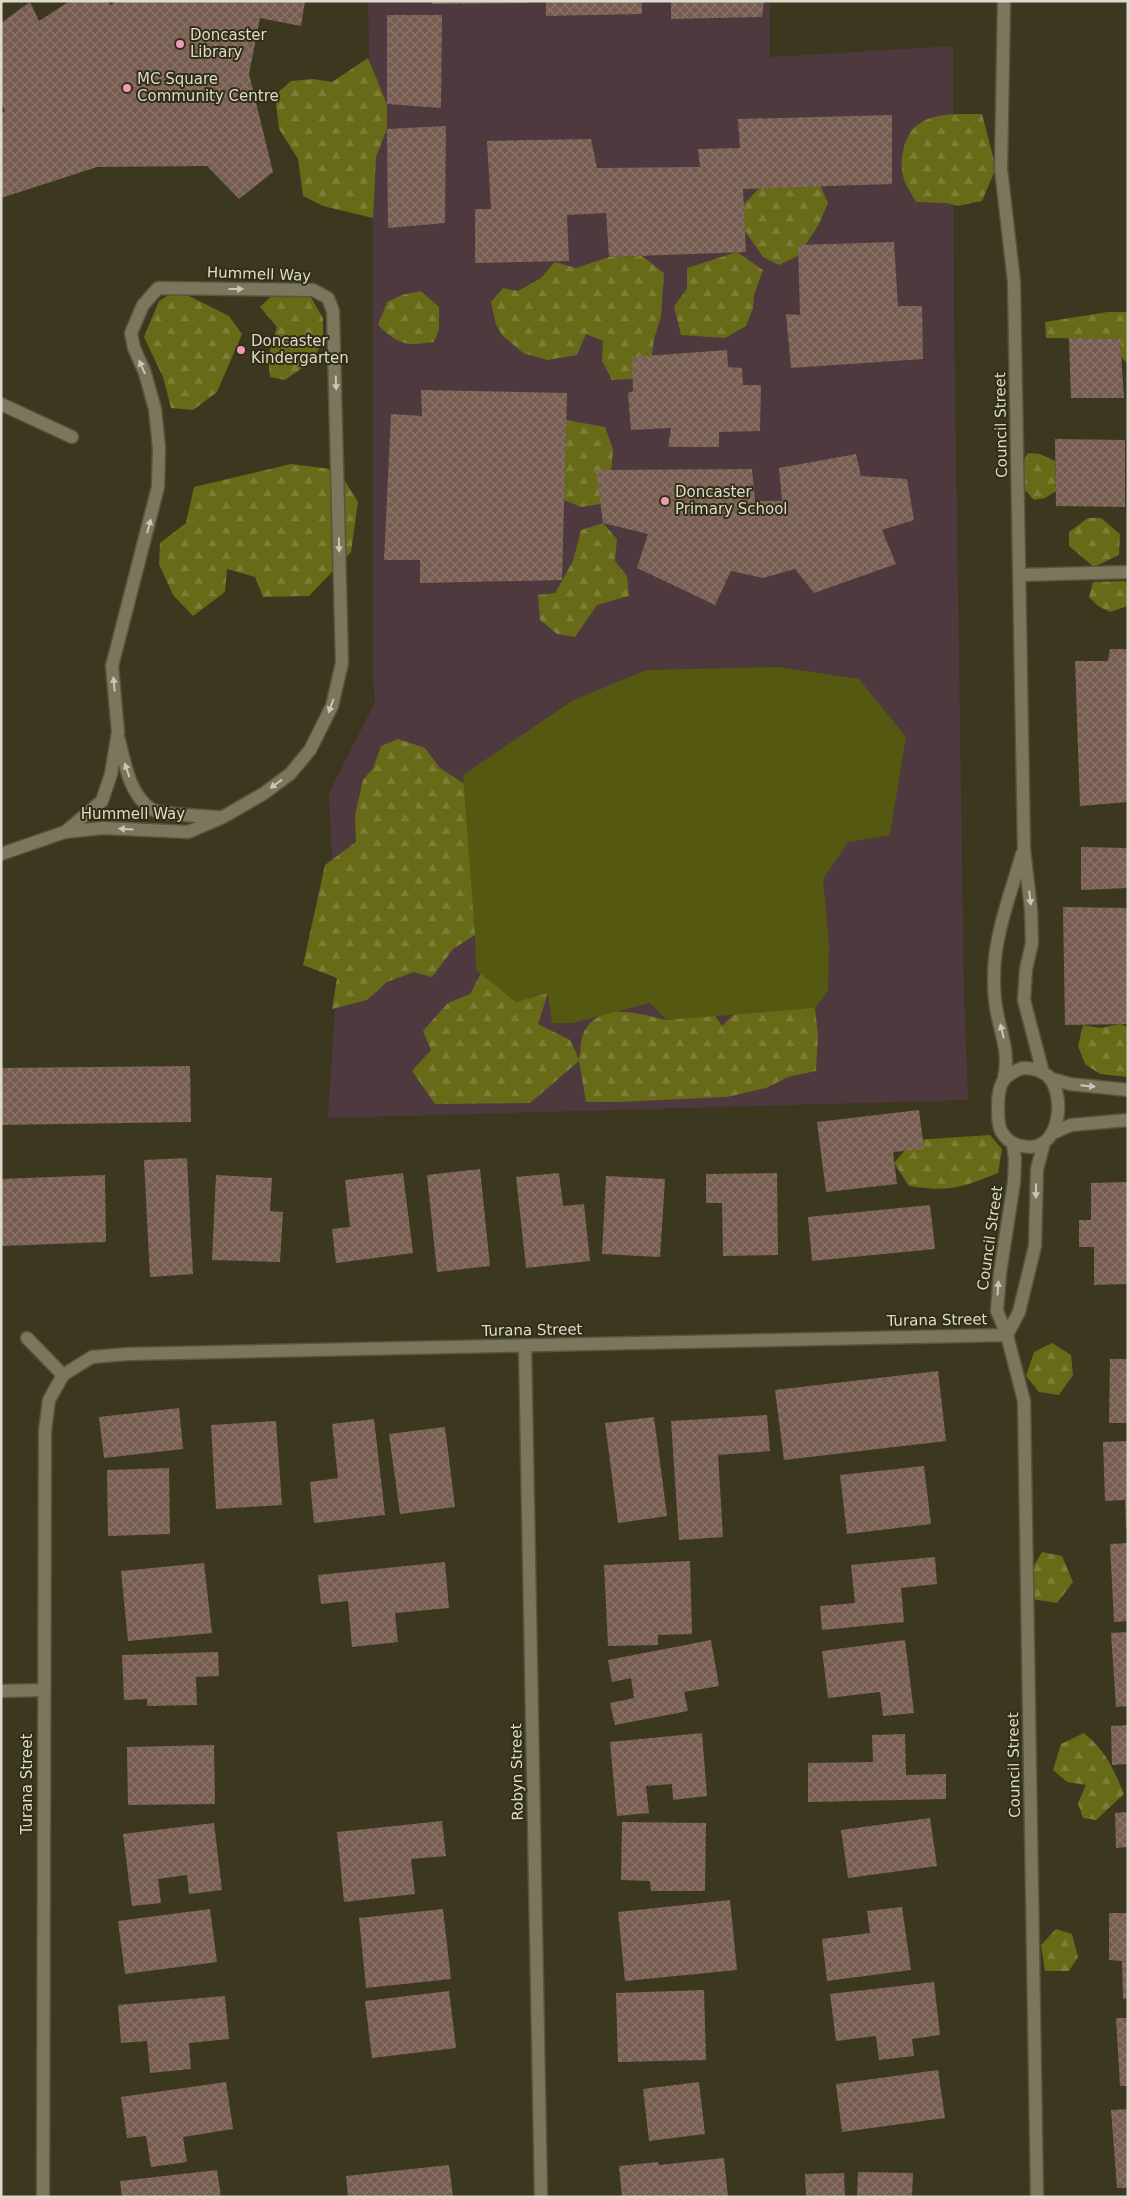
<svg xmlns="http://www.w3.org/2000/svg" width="1129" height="2198" font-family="'DejaVu Sans',sans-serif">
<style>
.education{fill:#4d393e}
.forest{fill:url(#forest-firs)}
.park{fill:#555811}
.building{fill:url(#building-cross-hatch)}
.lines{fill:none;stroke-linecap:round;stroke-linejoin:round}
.service-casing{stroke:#57543e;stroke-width:15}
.minor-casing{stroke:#57543e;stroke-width:15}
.service{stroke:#7b775c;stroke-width:12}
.minor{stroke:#7b775c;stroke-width:12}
.oneway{fill:#c9c7b6}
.poi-dot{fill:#ef9ab8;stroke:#322e16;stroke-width:2}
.labels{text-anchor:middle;stroke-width:4;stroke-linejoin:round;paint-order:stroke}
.poi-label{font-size:15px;fill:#dddbcd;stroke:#322e16;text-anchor:start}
.street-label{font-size:15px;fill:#dddbcd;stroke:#322e16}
</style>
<defs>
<pattern id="forest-firs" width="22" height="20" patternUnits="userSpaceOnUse" patternTransform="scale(1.25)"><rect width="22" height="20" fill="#676a16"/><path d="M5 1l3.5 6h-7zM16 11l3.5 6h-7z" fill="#7c7f37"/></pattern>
<pattern id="building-cross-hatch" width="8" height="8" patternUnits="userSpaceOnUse" patternTransform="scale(1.25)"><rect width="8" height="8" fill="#775d51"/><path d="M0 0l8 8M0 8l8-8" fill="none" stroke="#8a7469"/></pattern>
</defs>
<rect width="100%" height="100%" fill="#3c3820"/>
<path class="education" d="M 368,1 L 770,1 L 770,57 L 953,46 L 954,322 L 964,996 L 968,1100 L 328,1118 L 337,978 L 329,793 L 375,702 L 373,680 L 373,218 Z"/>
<path class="forest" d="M 368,58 L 387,104 L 387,129 L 376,157 L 373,218 L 323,206 L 303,196 L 298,159 L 279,129 L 275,95 L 291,81 L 313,79 L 332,82 Z
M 982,114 L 996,168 L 982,201 L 957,206 L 947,203 L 916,202 C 904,182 899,174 903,151 C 911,110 949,114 982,114 Z
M 817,178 L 828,203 L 818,226 L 798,256 L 779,265 L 763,257 L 745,231 L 743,205 L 768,179 Z
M 737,252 L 763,270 L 754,295 L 753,308 L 746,326 L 725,338 L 681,335 L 674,306 L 687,289 L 687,268 Z
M 642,256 L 664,273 L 661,317 L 654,339 L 650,371 L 632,379 L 612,380 L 602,361 L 603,341 L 586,334 L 577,355 L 547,360 L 523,353 L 503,336 L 496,325 L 491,302 L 503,288 L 518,291 L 541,278 L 555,262 L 576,268 L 609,257 Z
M 282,286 L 309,294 L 323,318 L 323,341 L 312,361 L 285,380 L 270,377 L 268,357 L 277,327 L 260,307 Z
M 177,290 L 229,316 L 242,334 L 217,392 L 193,410 L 171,408 L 163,377 L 144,337 L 159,301 Z
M 421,291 L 439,307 L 439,329 L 434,342 C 406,346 398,345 378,325 L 387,302 L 402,295 Z
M 1108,312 L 1128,312 L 1128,364 L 1121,357 L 1120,339 L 1046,338 L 1045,322 Z
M 566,420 L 605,427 L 613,449 L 610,485 L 600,504 L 581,507 L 564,500 C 559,472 557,447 566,420 Z
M 1028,453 L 1040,454 L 1055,461 L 1056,491 L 1045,498 L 1034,500 C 1015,480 1015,478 1028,453 Z
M 291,464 L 338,470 L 358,502 L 351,552 L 309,596 L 263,597 L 255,577 L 227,569 L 225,592 L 193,616 L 173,595 L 159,564 L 160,543 L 186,523 L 194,487 Z
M 1088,518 L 1101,518 L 1120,534 L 1119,555 L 1094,567 L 1069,546 L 1069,532 Z
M 603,523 L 617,539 L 615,561 L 627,576 L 629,596 L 597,605 L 575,637 L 557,634 L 540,620 L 538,595 L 555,593 L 573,561 L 581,530 Z
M 1124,581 L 1128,583 L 1128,606 L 1110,612 L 1098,606 L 1089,597 L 1093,582 Z
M 398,739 L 425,748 L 440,768 L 468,786 L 490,877 L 475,935 L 453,949 L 432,977 L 414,972 L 387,982 L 367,1000 L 332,1009 L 337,978 L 303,965 L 325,865 L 356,842 L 355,815 L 363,780 L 373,768 L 381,746 Z
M 486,964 L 548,993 L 538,1024 L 570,1040 L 579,1059 C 581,1051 580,1040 584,1032 C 601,1000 639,1014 666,1020 L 703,997 L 722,1026 L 745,1004 L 793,1000 L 815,1008 L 818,1035 L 816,1071 L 788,1077 L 766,1088 L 727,1097 L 618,1102 L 586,1102 L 579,1061 L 530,1103 L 435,1104 L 412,1071 L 431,1050 L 423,1031 L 448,1003 L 470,994 Z
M 1120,1024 L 1128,1027 L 1128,1077 L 1100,1074 L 1085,1064 L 1078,1046 L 1083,1025 L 1100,1028 Z
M 990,1135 L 1002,1149 L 998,1173 C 961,1188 950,1192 909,1186 L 894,1163 L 914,1140 Z
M 1052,1343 L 1071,1355 L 1073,1375 L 1059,1395 L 1039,1392 L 1026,1376 L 1034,1352 Z
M 1042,1552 L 1062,1556 L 1073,1582 L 1057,1603 L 1032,1599 L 1032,1569 Z
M 1084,1733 C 1106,1751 1113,1768 1124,1794 L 1096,1820 L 1083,1818 L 1078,1803 L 1086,1785 L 1067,1782 L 1053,1770 L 1061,1744 Z
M 1056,1929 L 1072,1934 L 1078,1957 L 1069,1971 L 1045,1971 L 1041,1945 Z"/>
<path class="park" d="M 779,667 L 859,679 L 906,737 L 890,835 L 848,842 L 823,879 L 829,944 L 828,991 L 815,1008 L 667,1020 L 650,1003 L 572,1023 L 552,1023 L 548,993 L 516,1002 L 476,970 L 475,935 L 463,775 L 572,701 L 646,670 Z"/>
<path class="building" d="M 70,1 L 107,1 L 111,5 L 116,1 L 305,1 L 301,26 L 260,18 L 249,74 L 273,172 L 239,199 L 207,166 L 97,167 L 1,198 L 1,113 L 5,111 L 1,103 L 1,23 L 30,2 L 39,21 Z
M 432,1 L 529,1 L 529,3 L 432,4 Z
M 546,1 L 642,1 L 642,14 L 546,16 Z
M 671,1 L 764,1 L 762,17 L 671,19 Z
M 387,15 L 442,15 L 441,108 L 387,104 Z
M 892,115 L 892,184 L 743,189 L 746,252 L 609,257 L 606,213 L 567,215 L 569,261 L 475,263 L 475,209 L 491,209 L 487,141 L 591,139 L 597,168 L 700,167 L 698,149 L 740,148 L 738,119 Z
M 446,126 L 445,223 L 388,228 L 387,129 Z
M 894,242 L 898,306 L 922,306 L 923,359 L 791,368 L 786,314 L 800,315 L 798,245 Z
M 1069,338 L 1120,339 L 1124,398 L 1071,398 Z
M 727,350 L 728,367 L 742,368 L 743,385 L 761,385 L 760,431 L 719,432 L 719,447 L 668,447 L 671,428 L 631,430 L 628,393 L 633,391 L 632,357 Z
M 421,390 L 567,393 L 562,580 L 420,583 L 420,560 L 384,560 L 391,414 L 422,416 Z
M 1055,439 L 1125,440 L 1125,507 L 1056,506 Z
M 856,454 L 861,476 L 907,479 L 914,520 L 882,530 L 896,564 L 814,593 L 795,569 L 763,578 L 731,571 L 715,605 L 637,568 L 648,534 L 603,523 L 596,470 L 752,469 L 755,501 L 782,501 L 779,468 Z
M 1110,649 L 1128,649 L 1128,802 L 1080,806 L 1075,661 L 1108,661 Z
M 1081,847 L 1128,848 L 1128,888 L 1081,890 Z
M 1063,907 L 1128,908 L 1128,1024 L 1065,1025 Z
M 190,1066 L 191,1122 L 1,1125 L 1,1068 Z
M 919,1110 L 924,1149 L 893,1152 L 897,1184 L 826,1192 L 817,1122 Z
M 187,1158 L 193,1274 L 150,1277 L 144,1160 Z
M 480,1169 L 490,1266 L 437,1272 L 427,1175 Z
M 403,1173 L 413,1253 L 336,1263 L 332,1229 L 350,1227 L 345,1180 Z
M 559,1173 L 563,1206 L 584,1204 L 590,1261 L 526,1268 L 516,1177 Z
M 777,1173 L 778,1255 L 723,1256 L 722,1203 L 706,1203 L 706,1174 Z
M 105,1175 L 106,1242 L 1,1246 L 1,1179 Z
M 216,1175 L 272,1178 L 270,1211 L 283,1212 L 280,1262 L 212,1260 Z
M 606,1176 L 665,1179 L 660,1257 L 602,1254 Z
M 1128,1182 L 1128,1284 L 1094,1285 L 1094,1247 L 1079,1247 L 1079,1220 L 1091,1220 L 1091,1183 Z
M 930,1205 L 935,1249 L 812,1261 L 808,1217 Z
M 1110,1359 L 1128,1359 L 1128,1423 L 1109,1423 Z
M 938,1371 L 946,1441 L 784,1460 L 775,1390 Z
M 179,1408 L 183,1449 L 104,1458 L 99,1417 Z
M 767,1415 L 770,1451 L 718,1455 L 723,1537 L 679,1540 L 671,1421 Z
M 654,1417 L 667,1516 L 618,1523 L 605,1423 Z
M 374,1419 L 385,1515 L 314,1523 L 310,1482 L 338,1478 L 332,1424 Z
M 276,1421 L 282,1505 L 216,1509 L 211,1425 Z
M 445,1427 L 455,1507 L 400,1514 L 389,1434 Z
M 1128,1441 L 1128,1529 L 1126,1529 L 1125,1500 L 1105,1501 L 1103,1442 Z
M 924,1466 L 931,1524 L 847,1534 L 840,1475 Z
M 169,1468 L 170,1534 L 108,1536 L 107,1470 Z
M 1128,1543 L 1128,1621 L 1114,1622 L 1110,1544 Z
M 935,1557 L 937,1584 L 901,1588 L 904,1622 L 822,1630 L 820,1606 L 855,1603 L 851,1565 Z
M 690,1561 L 692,1634 L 658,1635 L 658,1645 L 608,1646 L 604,1565 Z
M 445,1562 L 449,1608 L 395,1613 L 398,1642 L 352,1647 L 348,1601 L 321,1604 L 318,1575 Z
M 204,1563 L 212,1633 L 128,1641 L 121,1571 Z
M 1128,1632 L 1128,1706 L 1116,1707 L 1111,1633 Z
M 711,1640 L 719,1686 L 684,1692 L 688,1711 L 615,1725 L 610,1703 L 634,1698 L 631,1678 L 612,1682 L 608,1660 Z
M 905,1640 L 914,1713 L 883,1716 L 880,1692 L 828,1698 L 822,1651 Z
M 218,1652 L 219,1676 L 196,1677 L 197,1705 L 147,1706 L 147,1699 L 124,1700 L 122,1655 Z
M 1128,1725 L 1128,1764 L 1112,1765 L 1111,1726 Z
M 702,1733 L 707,1796 L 673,1800 L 672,1784 L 646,1786 L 649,1813 L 617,1816 L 610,1742 Z
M 905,1734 L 906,1775 L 946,1774 L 946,1799 L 808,1802 L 808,1763 L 873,1762 L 872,1735 Z
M 214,1745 L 215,1804 L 128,1805 L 127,1747 Z
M 1128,1812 L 1128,1847 L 1116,1848 L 1115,1813 Z
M 930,1818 L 937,1866 L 848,1878 L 841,1830 Z
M 442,1821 L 446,1856 L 411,1859 L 415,1894 L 344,1902 L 337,1832 Z
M 622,1822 L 706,1823 L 705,1891 L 651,1891 L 650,1881 L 621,1880 Z
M 214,1823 L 222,1890 L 189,1894 L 187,1875 L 158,1879 L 161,1903 L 132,1906 L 123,1834 Z
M 730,1900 L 737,1970 L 625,1981 L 618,1912 Z
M 902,1907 L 911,1970 L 827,1981 L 822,1939 L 870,1933 L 867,1911 Z
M 210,1909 L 217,1962 L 125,1974 L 118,1921 Z
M 443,1909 L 451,1979 L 366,1988 L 359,1918 Z
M 1109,1913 L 1128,1913 L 1128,1999 L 1123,1999 L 1122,1961 L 1109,1960 Z
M 934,1982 L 940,2035 L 912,2039 L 914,2056 L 879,2060 L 876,2036 L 836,2041 L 830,1994 Z
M 704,1990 L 706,2060 L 618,2062 L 616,1993 Z
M 449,1991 L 456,2048 L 372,2058 L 365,2001 Z
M 225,1996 L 229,2039 L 189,2043 L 191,2069 L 150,2073 L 147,2041 L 121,2043 L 118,2005 Z
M 1116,2018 L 1128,2018 L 1128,2086 L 1120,2086 Z
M 938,2070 L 945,2118 L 842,2132 L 836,2084 Z
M 226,2082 L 233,2129 L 183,2137 L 187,2162 L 151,2167 L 146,2136 L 127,2138 L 121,2097 Z
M 699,2082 L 705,2134 L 649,2141 L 643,2089 Z
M 1128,2109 L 1128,2188 L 1117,2188 L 1111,2110 Z
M 724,2158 L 728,2197 L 622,2197 L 619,2166 L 658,2162 L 659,2165 Z
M 449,2165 L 453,2197 L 348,2197 L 346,2176 Z
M 217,2170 L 221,2197 L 122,2197 L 120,2181 Z
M 858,2172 L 913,2173 L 912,2197 L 857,2197 Z
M 844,2173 L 845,2197 L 806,2197 L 805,2174 Z"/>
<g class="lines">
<g class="service-casing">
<path id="service" d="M 1,404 L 72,437
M 119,740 C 125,763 129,794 151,809 C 161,815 206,816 220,817
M 1,854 L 65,832 L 103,828 L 188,832 L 223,817 L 263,794 L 290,774 L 310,750 L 332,706 L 342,663 L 333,311 L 328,298 L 313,290 L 158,288 L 143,305 L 131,333 L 134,348 L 145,373 L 155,409 L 159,448 L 158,487 L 112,666 L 118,732 L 111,774 L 102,801 L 65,832
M 1,1691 L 44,1690"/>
</g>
<g class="minor-casing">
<path id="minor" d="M 1004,1 L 1001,169 L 1014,282 L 1024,849 L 1031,910 L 1032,943 L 1026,969 L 1024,1000 L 1043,1073
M 1020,575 L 1128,572
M 1023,1068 C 1033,1068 1041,1070 1048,1076 C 1067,1096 1060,1155 1022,1146 C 1012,1144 1006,1140 1001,1131 C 998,1125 998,1116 998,1108 C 998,1086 1001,1075 1023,1068 Z
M 1004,1078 C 1010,1051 1000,1033 996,1007 C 994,997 994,986 994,977 C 994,935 1011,893 1022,854
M 1049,1078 L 1070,1084 L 1128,1090
M 1053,1133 L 1071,1125 L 1128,1120
M 1013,1144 L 1015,1159 L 1014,1182 L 1000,1273 L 997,1311 L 1007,1335 L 1024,1401 L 1037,2197
M 1007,1335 L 1019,1312 L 1035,1246 L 1037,1169 L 1044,1143
M 27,1338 L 63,1375
M 525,1346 L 541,2197
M 43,2197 L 45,1431 L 49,1400 L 63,1375 L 92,1357 L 128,1354 L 1007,1335"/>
</g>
<use href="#service" class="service"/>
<use href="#minor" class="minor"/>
</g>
<defs><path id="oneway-solid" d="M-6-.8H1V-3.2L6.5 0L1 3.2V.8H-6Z" transform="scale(1.25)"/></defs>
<g class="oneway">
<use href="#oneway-solid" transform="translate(236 289)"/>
<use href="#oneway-solid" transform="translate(142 367) rotate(-114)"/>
<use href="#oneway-solid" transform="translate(336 383) rotate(88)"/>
<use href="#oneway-solid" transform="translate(149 526) rotate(-75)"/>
<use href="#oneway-solid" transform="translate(339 545) rotate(89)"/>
<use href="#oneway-solid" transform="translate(114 684) rotate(-95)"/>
<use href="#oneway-solid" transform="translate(331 706) rotate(110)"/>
<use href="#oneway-solid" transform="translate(127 770) rotate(-109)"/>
<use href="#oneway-solid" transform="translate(276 784) rotate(144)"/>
<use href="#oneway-solid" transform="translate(126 829) rotate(-176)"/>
<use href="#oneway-solid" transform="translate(1030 898) rotate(83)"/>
<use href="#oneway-solid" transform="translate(1002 1031) rotate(-104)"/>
<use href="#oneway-solid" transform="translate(1088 1086) rotate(6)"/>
<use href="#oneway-solid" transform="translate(1036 1191) rotate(91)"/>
<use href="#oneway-solid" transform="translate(998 1288) rotate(-86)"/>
</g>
<g class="poi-dot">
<circle cx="180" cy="44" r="5"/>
<circle cx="127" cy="88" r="5"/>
<circle cx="241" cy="350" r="5"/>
<circle cx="665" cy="501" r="5"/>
</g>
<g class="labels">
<g class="poi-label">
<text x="190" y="40">Doncaster<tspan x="190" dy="17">Library</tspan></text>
<text x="137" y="84">MC Square<tspan x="137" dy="17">Community Centre</tspan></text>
<text x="251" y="346">Doncaster<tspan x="251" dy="17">Kindergarten</tspan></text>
<text x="675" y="497">Doncaster<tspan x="675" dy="17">Primary School</tspan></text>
</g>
<g class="street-label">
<text transform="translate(259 274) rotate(2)" y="5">Hummell Way</text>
<text transform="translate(1001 425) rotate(-91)" y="5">Council Street</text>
<text x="133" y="819">Hummell Way</text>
<text transform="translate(990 1238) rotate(-82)" y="5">Council Street</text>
<text transform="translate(937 1320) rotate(-1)" y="5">Turana Street</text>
<text transform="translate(532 1330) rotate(-1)" y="5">Turana Street</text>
<text transform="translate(1014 1765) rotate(-91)" y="5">Council Street</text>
<text transform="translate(517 1772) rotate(-91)" y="5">Robyn Street</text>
<text transform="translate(27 1784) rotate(-90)" y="5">Turana Street</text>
</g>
</g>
<rect width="1129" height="2198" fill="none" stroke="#dddbcd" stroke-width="5"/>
</svg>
